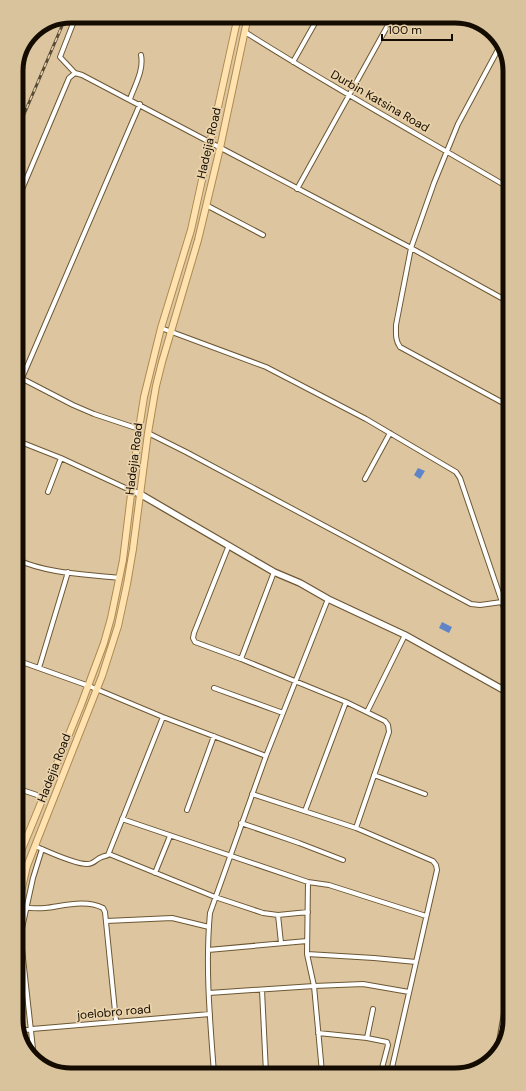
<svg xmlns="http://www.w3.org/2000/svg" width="526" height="1091" font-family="'DM Sans',sans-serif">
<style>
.water{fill:#5f85c6}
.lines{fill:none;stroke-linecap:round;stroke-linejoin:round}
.street-casing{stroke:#6c5734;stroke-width:6}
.secondary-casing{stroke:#6c5734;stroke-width:8}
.primary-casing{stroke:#ad8b50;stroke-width:8}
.street{stroke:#fff;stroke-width:4}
.secondary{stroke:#fff;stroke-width:5.5}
.primary{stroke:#ffe2af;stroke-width:6}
.rail-casing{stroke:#584b37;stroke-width:3}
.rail{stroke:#ead3ab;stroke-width:1.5;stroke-dasharray:4.5;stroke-linecap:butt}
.labels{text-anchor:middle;stroke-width:3.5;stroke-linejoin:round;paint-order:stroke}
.street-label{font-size:12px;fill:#140c01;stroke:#ead3ab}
.rim{fill:none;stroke:#140c01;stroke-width:5}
</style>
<rect width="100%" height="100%" fill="#ddc69f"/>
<path class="water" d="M 418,468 L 425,471 L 420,479 L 414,475 Z
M 442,622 L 452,627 L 449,633 L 439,628 Z"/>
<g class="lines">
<g class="street-casing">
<path id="street" d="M 229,16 L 237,20
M 245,32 C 330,86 419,135 506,186
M 501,44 L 458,124 L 434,183 L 411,248 L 396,325 C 396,333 395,340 400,347 L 507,405
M 293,62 L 319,16
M 75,73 L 60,57 L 76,16
M 130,99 C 135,85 144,70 141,55
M 297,189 L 393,16
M 17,201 L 69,78 L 75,73 L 82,75 L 411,248 L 507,301
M 206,205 L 263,235
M 161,328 L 266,367 L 366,419 L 456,472 L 460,478 L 502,602
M 17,376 L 73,405 L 94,414 L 139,429
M 22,378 L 140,104
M 148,433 L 186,452 L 471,604 L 480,605 L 502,602 L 508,620
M 18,441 L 61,458 L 132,491
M 365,479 L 390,433
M 48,492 L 61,458
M 229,545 L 194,633 L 193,638 L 195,642 L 241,659 L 346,702 L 385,721 L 388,725 L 389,732 L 356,828
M 18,560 C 49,574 86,574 120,578
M 241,659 L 274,572
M 19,661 L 89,686 L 163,717 L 266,756
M 39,668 L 68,572
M 214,688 L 283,713
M 367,712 L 405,635
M 374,775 L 425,794
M 19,789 L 43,797
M 252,794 L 356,828 L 433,861 L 436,865 L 437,870 L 391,1072
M 187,810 L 214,736
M 305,811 L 346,702
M 122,819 L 308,882 L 329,885 L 426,916
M 241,823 L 299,843 L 343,860
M 35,846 C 47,851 76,865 88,864 C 94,864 97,858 102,857 C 104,856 106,856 108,855 L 163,717
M 109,854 L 215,897 L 263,913 L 278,915 L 308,912
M 155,873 L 170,836
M 308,882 L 307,954 L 314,986 L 322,1072
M 20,907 C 28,908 36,909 45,908 C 63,906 86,899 103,908 L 105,912 L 116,1021
M 278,915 L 281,943
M 106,921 L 172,918 L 209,927
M 208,950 L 307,941
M 307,954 L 374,958 L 416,962
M 262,990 L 266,1073
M 209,993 L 314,986 L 363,984 L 409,992
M 20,1030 L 210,1014
M 318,1033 L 367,1038 L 387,1042 L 388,1045 L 382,1068
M 367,1038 L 373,1009
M 34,1058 L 22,949 L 22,928 L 33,878 L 42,849
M 214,1073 C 210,1020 205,966 210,913 L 266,756 L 328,599"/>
</g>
<g class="secondary-casing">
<path id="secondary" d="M 132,491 L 140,494 L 274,572 L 300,583 L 328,599 L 405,635 L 509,693
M 498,1053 L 510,985"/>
</g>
<g class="primary-casing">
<path id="primary" d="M 19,861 L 22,849 L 81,705 L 104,643 L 111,618 L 123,560 L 139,429 L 144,397 L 161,328 L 191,230 L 238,16
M 20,896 L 27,866 L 102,676 L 118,626 L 127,584 L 133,549 L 148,433 L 156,386 L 162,362 L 198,240 L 220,148 L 248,16
M 20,1029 L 22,1043"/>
</g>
<use href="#street" class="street"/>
<use href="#secondary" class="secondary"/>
<use href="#primary" class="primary"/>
<g class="rail-casing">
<path id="rail" d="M 16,133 L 65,19"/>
</g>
<use href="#rail" class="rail"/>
</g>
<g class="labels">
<g class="street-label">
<text transform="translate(380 101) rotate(30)" y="4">Durbin Katsina Road</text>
<text transform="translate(209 143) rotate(-77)" y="4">Hadejia Road</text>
<text transform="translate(134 459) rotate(-83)" y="4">Hadejia Road</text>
<text transform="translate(54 768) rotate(-69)" y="4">Hadejia Road</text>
<text transform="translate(114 1012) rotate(-5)" y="4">joelobro road</text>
</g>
</g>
<path d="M0 0H526V1091H0ZM71 23H455A48 48 0 0 1 503 71V1020A48 48 0 0 1 455 1068H71A48 48 0 0 1 23 1020V71A48 48 0 0 1 71 23Z" fill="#d9c39d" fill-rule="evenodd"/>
<path class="rim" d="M71 23H455A48 48 0 0 1 503 71V1020A48 48 0 0 1 455 1068H71A48 48 0 0 1 23 1020V71A48 48 0 0 1 71 23Z"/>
<path d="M382 34v6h70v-6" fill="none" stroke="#140c01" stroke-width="2"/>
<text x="388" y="34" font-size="12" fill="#140c01" stroke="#ead3ab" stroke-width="3" paint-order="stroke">100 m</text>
</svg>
